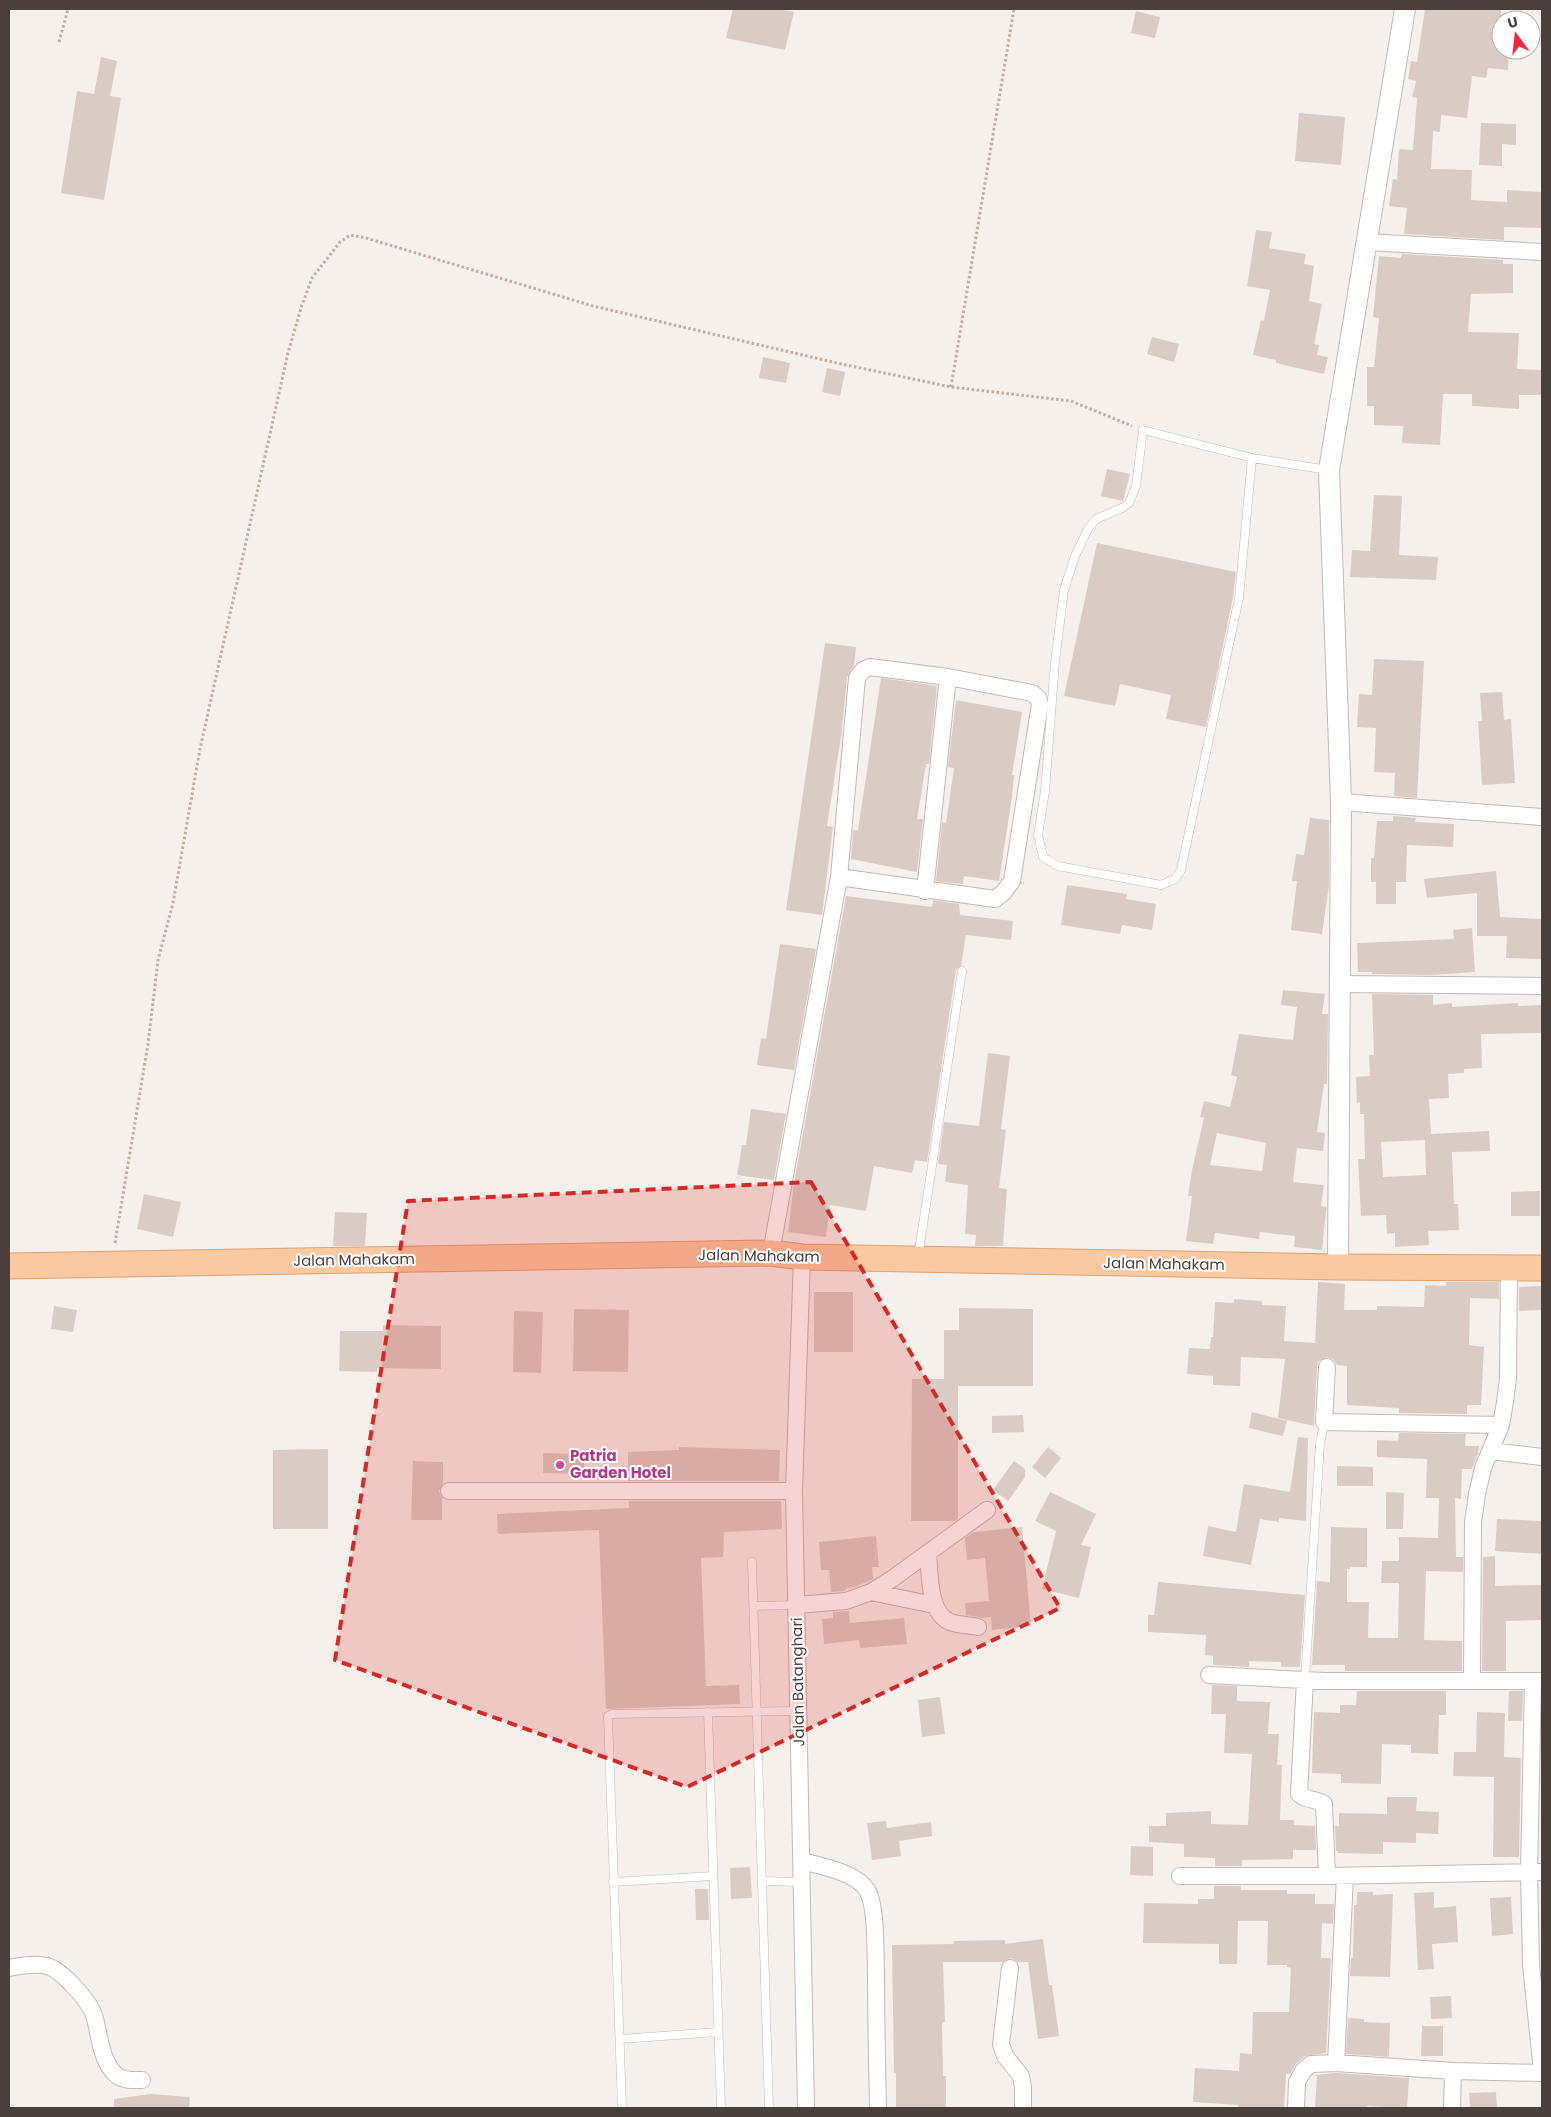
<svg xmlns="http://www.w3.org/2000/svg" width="1551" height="2117" font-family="Poppins,sans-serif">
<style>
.building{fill:#daccc5;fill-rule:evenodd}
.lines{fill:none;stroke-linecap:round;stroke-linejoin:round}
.service-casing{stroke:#c4b8b2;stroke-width:9}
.minor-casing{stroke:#c4b8b2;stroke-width:18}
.tertiary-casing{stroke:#c4b8b2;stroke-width:22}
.primary-casing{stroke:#dfa070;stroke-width:27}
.path{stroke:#c2ada1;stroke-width:3;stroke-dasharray:2.5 2.5;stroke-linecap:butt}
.service{stroke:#fff;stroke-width:8}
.minor{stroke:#fff;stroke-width:16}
.tertiary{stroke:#fff;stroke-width:20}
.primary{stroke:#fac9a1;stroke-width:25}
.marked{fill:#d62828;fill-opacity:0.2;stroke:#d62828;stroke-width:4;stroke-dasharray:10 6;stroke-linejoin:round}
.hotel-dot{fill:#d1479c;stroke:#fff;stroke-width:2}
.labels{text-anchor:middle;stroke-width:4;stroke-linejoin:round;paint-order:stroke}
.street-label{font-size:15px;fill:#4a3f3a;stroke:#fff}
.hotel-label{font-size:15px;font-weight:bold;fill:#b23c85;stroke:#fff;text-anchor:start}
</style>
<rect width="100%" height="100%" fill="#f5f0ec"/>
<path class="building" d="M 733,9 L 778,9 L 794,12 L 785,50 L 726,38 Z
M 1425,9 L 1501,9 L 1501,50 L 1509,50 L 1508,70 L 1488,68 L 1486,78 L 1472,76 L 1467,118 L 1441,115 L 1440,132 L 1433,131 L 1431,169 L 1472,170 L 1471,200 L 1507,202 L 1507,190 L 1542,192 L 1542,228 L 1504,227 L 1504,240 L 1404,234 L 1407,208 L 1389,206 L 1393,179 L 1397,180 L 1399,149 L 1413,150 L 1417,98 L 1412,97 L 1416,81 L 1408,79 L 1411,61 L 1417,62 Z
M 1136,11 L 1160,17 L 1155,38 L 1131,33 Z
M 101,57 L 117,61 L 110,96 L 121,98 L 104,200 L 61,193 L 77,91 L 94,94 Z
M 1299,113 L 1345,117 L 1341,165 L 1295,161 Z
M 1481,123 L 1516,124 L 1516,145 L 1502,144 L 1502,166 L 1479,165 Z
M 1256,230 L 1272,232 L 1269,248 L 1306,254 L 1304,264 L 1314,266 L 1309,301 L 1322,304 L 1314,344 L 1319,345 L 1317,355 L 1328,357 L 1324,374 L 1288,366 L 1276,363 L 1276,360 L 1253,355 L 1261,320 L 1264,321 L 1270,290 L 1247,286 Z
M 1402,254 L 1503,260 L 1503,264 L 1513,264 L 1513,293 L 1471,294 L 1468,332 L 1519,333 L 1517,369 L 1542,370 L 1542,395 L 1519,395 L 1519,409 L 1472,406 L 1472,394 L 1443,394 L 1440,445 L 1402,443 L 1403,426 L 1374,425 L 1374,406 L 1367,406 L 1367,367 L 1374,367 L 1379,318 L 1373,317 L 1379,256 L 1401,258 Z
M 1152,337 L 1179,344 L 1174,362 L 1147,354 Z
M 763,357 L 790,363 L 786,383 L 759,378 Z
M 827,368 L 845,372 L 840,396 L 822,392 Z
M 1107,469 L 1130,474 L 1123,501 L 1101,496 Z
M 1374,495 L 1402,496 L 1399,555 L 1438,557 L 1436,580 L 1350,577 L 1352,550 L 1370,551 Z
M 1097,543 L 1236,572 L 1233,597 L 1206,727 L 1166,719 L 1171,695 L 1120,684 L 1115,706 L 1064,696 Z
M 825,643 L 856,647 L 854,666 L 847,677 L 842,730 L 827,826 L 833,827 L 822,915 L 786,910 Z
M 1374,659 L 1424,661 L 1417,798 L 1394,796 L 1395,773 L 1374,772 L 1376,728 L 1357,727 L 1359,694 L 1372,695 Z
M 881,678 L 937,686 L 929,764 L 926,764 L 917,819 L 923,819 L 917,872 L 851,859 L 853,830 L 858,830 Z
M 1502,692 L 1504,720 L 1511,719 L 1515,783 L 1482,785 L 1478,721 L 1482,721 L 1480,693 Z
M 956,700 L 1022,712 L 1012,775 L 1014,775 L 1012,797 L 999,881 L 964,876 L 963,884 L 936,881 L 942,822 L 946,823 L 954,768 L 948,767 Z
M 1393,816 L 1416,818 L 1415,822 L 1454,824 L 1453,847 L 1407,845 L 1406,882 L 1396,882 L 1396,904 L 1376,904 L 1376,882 L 1371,882 L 1371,858 L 1374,858 L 1377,821 L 1393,821 Z
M 1310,818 L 1329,820 L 1329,885 L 1322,934 L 1291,930 L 1297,881 L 1292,881 L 1296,854 L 1304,855 Z
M 1496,871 L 1500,917 L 1541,919 L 1542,959 L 1506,958 L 1507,936 L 1477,936 L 1477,893 L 1427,898 L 1424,879 Z
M 1067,885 L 1127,894 L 1126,899 L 1156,904 L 1152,930 L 1122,925 L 1120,934 L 1061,925 Z
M 846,896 L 932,907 L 933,900 L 959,904 L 960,915 L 1013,921 L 1011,940 L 966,935 L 961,966 L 956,970 L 927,1162 L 915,1160 L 912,1173 L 874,1166 L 866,1211 L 830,1205 L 826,1237 L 788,1232 L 794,1183 Z
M 1472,928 L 1475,972 L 1432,975 L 1372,974 L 1372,972 L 1358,972 L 1357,943 L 1454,939 L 1453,930 Z
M 780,944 L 816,949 L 794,1070 L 757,1065 L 761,1038 L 766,1039 Z
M 1283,990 L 1325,994 L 1322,1014 L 1328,1014 L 1327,1084 L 1324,1084 L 1317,1132 L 1325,1133 L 1323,1151 L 1297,1148 L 1293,1182 L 1324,1185 L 1321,1206 L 1327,1207 L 1326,1211 L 1322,1250 L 1294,1247 L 1295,1236 L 1260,1232 L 1259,1239 L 1215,1233 L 1213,1244 L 1186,1241 L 1192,1196 L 1188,1196 L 1192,1170 L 1204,1118 L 1200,1117 L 1204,1101 L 1230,1107 L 1237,1077 L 1231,1075 L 1239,1034 L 1293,1040 L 1297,1007 L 1281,1005 ZM 1217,1133 L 1266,1143 L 1262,1171 L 1210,1165 Z
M 1372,994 L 1433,995 L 1433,1005 L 1452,1003 L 1452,1007 L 1518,1003 L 1518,1006 L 1542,1005 L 1542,1033 L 1481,1034 L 1482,1068 L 1464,1069 L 1464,1073 L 1448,1074 L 1449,1098 L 1429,1099 L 1431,1134 L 1489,1131 L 1490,1151 L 1452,1152 L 1454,1204 L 1458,1204 L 1459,1230 L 1428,1231 L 1429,1245 L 1395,1247 L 1395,1233 L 1387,1234 L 1386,1215 L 1361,1216 L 1358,1159 L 1365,1159 L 1364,1114 L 1360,1114 L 1360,1102 L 1357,1103 L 1356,1077 L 1370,1076 L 1369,1055 L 1374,1055 ZM 1425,1140 L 1426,1175 L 1383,1177 L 1381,1142 Z
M 988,1053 L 1010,1056 L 1001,1129 L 1006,1130 L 999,1188 L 1007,1189 L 1003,1246 L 975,1246 L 976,1235 L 965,1234 L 968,1185 L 945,1182 L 947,1165 L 938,1164 L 944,1122 L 979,1126 Z
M 751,1109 L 786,1114 L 774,1180 L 737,1175 L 742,1145 L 746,1145 Z
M 1540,1191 L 1540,1216 L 1511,1216 L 1511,1192 Z
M 144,1194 L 181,1202 L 173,1237 L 137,1229 Z
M 335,1212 L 367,1213 L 365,1246 L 333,1246 Z
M 1318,1282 L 1345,1284 L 1344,1310 L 1377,1310 L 1377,1306 L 1424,1307 L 1425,1285 L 1446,1286 L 1446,1282 L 1499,1282 L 1499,1299 L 1470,1298 L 1469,1345 L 1484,1347 L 1481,1405 L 1467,1405 L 1467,1414 L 1399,1413 L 1399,1408 L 1347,1405 L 1347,1366 L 1337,1365 L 1333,1359 L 1327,1357 L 1319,1361 L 1317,1366 L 1314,1426 L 1278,1418 L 1285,1359 L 1241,1357 L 1240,1386 L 1213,1385 L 1213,1376 L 1187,1374 L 1189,1348 L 1210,1349 L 1211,1337 L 1213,1337 L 1215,1302 L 1234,1303 L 1234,1299 L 1262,1301 L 1262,1305 L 1286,1306 L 1284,1341 L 1315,1343 Z
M 1542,1286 L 1542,1310 L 1519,1311 L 1519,1287 Z
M 814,1292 L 853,1292 L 853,1352 L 814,1352 Z
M 54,1306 L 77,1310 L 73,1332 L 51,1329 Z
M 959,1308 L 1033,1309 L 1033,1386 L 958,1386 L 958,1519 L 955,1521 L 911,1521 L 912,1379 L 944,1379 L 944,1330 L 959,1330 Z
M 574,1309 L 629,1310 L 628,1372 L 573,1371 Z
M 514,1311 L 543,1312 L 541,1373 L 513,1372 Z
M 383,1325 L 441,1326 L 441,1369 L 377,1368 L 377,1372 L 339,1371 L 340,1331 L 383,1331 Z
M 1252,1412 L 1287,1421 L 1283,1436 L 1249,1428 Z
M 1023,1415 L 1024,1432 L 992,1433 L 992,1416 Z
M 1399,1433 L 1466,1434 L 1465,1446 L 1479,1446 L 1478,1454 L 1472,1469 L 1462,1469 L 1461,1499 L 1455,1498 L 1456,1557 L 1463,1557 L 1463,1572 L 1426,1571 L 1424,1640 L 1462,1641 L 1462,1671 L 1345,1671 L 1345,1665 L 1312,1665 L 1317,1581 L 1330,1582 L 1331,1527 L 1367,1528 L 1367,1567 L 1350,1567 L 1350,1569 L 1347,1569 L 1347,1602 L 1369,1602 L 1368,1638 L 1398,1638 L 1399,1583 L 1381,1583 L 1382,1561 L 1399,1561 L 1399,1537 L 1438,1538 L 1439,1498 L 1426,1498 L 1427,1459 L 1377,1457 L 1377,1440 L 1398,1441 Z
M 1298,1437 L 1308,1438 L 1306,1521 L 1279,1518 L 1279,1522 L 1260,1519 L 1251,1565 L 1203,1556 L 1208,1526 L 1236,1532 L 1244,1484 L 1290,1492 Z
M 679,1447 L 780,1450 L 779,1481 L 628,1481 L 628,1452 L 679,1450 Z
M 1048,1447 L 1061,1458 L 1045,1478 L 1032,1467 Z
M 328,1449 L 328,1529 L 273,1529 L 273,1450 Z
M 543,1453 L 584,1454 L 584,1474 L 543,1473 Z
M 413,1461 L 443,1462 L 443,1483 L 439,1491 L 442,1498 L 442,1520 L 411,1520 Z
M 1014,1461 L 1025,1469 L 1025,1477 L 1008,1501 L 993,1490 Z
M 1337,1466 L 1373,1467 L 1373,1486 L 1337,1486 Z
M 1050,1492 L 1096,1514 L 1081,1545 L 1091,1547 L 1079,1598 L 1042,1589 L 1056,1531 L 1035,1521 Z
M 1386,1492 L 1404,1493 L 1403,1529 L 1386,1529 Z
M 629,1501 L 781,1501 L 782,1529 L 724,1532 L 723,1557 L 701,1558 L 706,1686 L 739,1685 L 740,1704 L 606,1709 L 599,1530 L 498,1534 L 497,1514 L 629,1508 Z
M 1497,1519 L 1542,1521 L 1542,1554 L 1495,1551 Z
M 1022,1527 L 1031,1626 L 992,1630 L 991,1617 L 982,1618 L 966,1615 L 965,1603 L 989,1601 L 985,1558 L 967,1560 L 965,1538 L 974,1532 Z
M 876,1536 L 879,1567 L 872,1567 L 873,1579 L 855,1587 L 847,1588 L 844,1591 L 831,1592 L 829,1570 L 821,1570 L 819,1542 Z
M 1495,1556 L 1495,1586 L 1542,1585 L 1542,1620 L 1506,1621 L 1506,1671 L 1482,1671 L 1483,1557 Z
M 1158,1582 L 1305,1595 L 1300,1667 L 1281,1667 L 1281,1662 L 1249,1661 L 1249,1667 L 1213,1665 L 1213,1656 L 1205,1655 L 1206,1635 L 1148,1632 L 1148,1615 L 1154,1615 Z
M 849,1611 L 850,1623 L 904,1618 L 907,1644 L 860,1648 L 859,1640 L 824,1644 L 822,1619 L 833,1618 L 833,1612 Z
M 1212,1685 L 1237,1686 L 1237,1701 L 1270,1702 L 1268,1734 L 1279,1734 L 1277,1765 L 1282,1765 L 1280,1820 L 1294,1820 L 1294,1825 L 1315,1826 L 1316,1850 L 1293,1850 L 1293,1859 L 1242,1860 L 1242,1866 L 1215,1866 L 1215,1858 L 1184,1857 L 1184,1844 L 1149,1842 L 1149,1826 L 1166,1826 L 1166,1813 L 1211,1811 L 1211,1824 L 1248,1825 L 1252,1754 L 1224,1753 L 1226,1714 L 1211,1714 Z
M 1357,1691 L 1446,1691 L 1446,1715 L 1439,1715 L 1438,1754 L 1411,1753 L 1411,1745 L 1382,1744 L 1381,1784 L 1341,1783 L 1341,1774 L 1312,1773 L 1314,1712 L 1340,1713 L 1340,1705 L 1356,1705 Z
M 1509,1691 L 1523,1691 L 1522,1721 L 1508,1721 Z
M 940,1697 L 945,1734 L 922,1737 L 918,1700 Z
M 1477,1712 L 1505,1713 L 1504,1757 L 1521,1758 L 1519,1857 L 1493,1857 L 1494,1777 L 1453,1776 L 1454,1752 L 1476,1752 Z
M 1387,1797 L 1417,1797 L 1416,1811 L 1439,1812 L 1438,1834 L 1416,1833 L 1416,1843 L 1383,1842 L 1383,1854 L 1338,1853 L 1338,1851 L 1336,1851 L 1335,1826 L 1339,1826 L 1339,1813 L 1387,1814 Z
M 886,1821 L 887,1828 L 931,1822 L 932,1836 L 899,1841 L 901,1856 L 872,1860 L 867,1823 Z
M 1131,1846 L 1153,1847 L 1153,1876 L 1130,1875 Z
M 750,1867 L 752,1898 L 731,1899 L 730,1868 Z
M 1214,1886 L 1241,1886 L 1241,1890 L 1287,1890 L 1287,1894 L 1315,1894 L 1315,1904 L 1334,1904 L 1333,1924 L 1322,1923 L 1321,1958 L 1331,1958 L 1326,2053 L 1305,2056 L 1296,2064 L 1290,2074 L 1286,2074 L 1284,2108 L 1238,2108 L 1238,2105 L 1193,2102 L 1195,2068 L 1239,2071 L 1240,2053 L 1252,2054 L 1253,2012 L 1289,2012 L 1291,1968 L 1287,1967 L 1287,1965 L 1267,1965 L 1268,1921 L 1238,1921 L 1237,1964 L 1219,1964 L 1219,1944 L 1143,1943 L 1144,1903 L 1198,1904 L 1198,1899 L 1214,1899 Z
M 695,1889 L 708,1889 L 709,1920 L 696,1920 Z
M 1357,1892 L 1373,1892 L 1373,1895 L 1393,1894 L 1390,1977 L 1350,1976 L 1351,1958 L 1353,1958 L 1354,1905 L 1357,1905 Z
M 1434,1892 L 1434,1908 L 1456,1906 L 1458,1942 L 1432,1944 L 1434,1969 L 1418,1970 L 1414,1893 Z
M 1511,1897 L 1513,1934 L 1492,1936 L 1490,1898 Z
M 1043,1939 L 1049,1985 L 1052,1985 L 1059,2036 L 1038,2039 L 1028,1962 L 1018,1962 L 1011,1958 L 1002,1962 L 943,1962 L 945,2022 L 942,2022 L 943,2076 L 946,2076 L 946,2108 L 896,2108 L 896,2073 L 894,2073 L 892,1945 L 954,1944 L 954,1941 L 1005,1940 L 1005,1944 Z
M 1451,1996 L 1452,2018 L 1431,2019 L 1430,1997 Z
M 1348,2018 L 1364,2019 L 1364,2022 L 1390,2023 L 1389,2057 L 1346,2054 Z
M 1422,2026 L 1443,2026 L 1443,2056 L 1421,2056 Z
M 1336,2073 L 1409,2078 L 1407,2108 L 1367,2106 L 1367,2108 L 1315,2107 L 1317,2076 L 1313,2075 Z
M 1496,2092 L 1497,2108 L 1470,2108 L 1469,2093 Z
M 151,2094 L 190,2097 L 189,2108 L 114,2108 L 114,2099 Z"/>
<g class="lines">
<g class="service-casing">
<path id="service" d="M 1252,458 L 1239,598 L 1181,870 L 1175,879 L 1161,885 L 1058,866 L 1043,857 L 1038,835 L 1045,791 L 1055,662 L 1064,590 L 1075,556 L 1088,529 L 1096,519 L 1122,508 L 1129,503 L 1136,486 L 1143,430 L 1252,458 L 1328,470
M 918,1257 L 962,971
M 752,1562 L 769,2108
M 754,1606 L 797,1605
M 1305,1680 L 1320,1444 L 1324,1422
M 708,1712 L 721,2108
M 762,1881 L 802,1882
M 613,1882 L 713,1876
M 620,2039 L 718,2032
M 622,2108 L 608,1716 L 612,1714 L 799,1711"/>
</g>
<g class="minor-casing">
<path id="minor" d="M 1367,242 L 1542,252
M 1341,802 L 1542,817
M 925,891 L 948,677
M 1339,984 L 1542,986
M 771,1253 L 839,877 L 857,678 L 863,670 L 870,667 L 948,677 L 1032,693 L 1038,698 L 1040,704 L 1012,881 L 1003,893 L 995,899 L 839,877
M 802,1257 L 794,1491 L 806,2108
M 1327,1367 L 1324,1422 L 1501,1425
M 1491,1451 L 1542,1457
M 449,1491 L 794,1491
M 928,1553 C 930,1573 928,1613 950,1622 C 958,1625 969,1625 978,1627
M 871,1592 L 934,1605
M 797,1605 L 846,1601 L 871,1592 L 892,1579 L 987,1510
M 1209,1675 L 1324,1681 L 1542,1681
M 1472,1679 L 1473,1522 L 1477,1494 L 1483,1468 L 1501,1425 L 1505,1402 L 1508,1378 L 1509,1268
M 1305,1680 L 1299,1794 C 1306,1801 1316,1798 1324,1804 L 1327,1876
M 1533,1681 L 1529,1873 L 1531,1965 L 1542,2072
M 802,1861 C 820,1866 856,1872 867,1890 C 877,1906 875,1954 876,1974 C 876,2019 877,2063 878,2108
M 1180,1876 L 1327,1876 L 1542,1872
M 9,1968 C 20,1966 35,1963 47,1966 C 62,1970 89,2001 94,2015 C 100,2035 100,2060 116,2075 C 123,2081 134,2080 142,2080
M 1010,1968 L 1001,2044 L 1005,2056 L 1021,2076 L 1023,2087 L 1023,2108
M 1336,2063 L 1345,1876
M 1453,2071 L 1542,2073
M 1296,2108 L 1297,2082 L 1303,2071 L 1311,2064 L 1336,2063 L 1453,2071 L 1452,2108"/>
</g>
<g class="tertiary-casing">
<path id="tertiary" d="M 1338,1267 L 1341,802 L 1329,470 L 1405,9"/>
</g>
<g class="primary-casing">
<path id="primary" d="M 9,1266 L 771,1253 L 802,1257 L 1338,1267 L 1542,1268"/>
</g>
<path class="path" d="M 59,42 L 68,9
M 951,387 L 1014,9
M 115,1243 L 148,1044 L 158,960 L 173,903 L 200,749 L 288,353 L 301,308 L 312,278 L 340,242 L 350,235 L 366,238 L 593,306 L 837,363 L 951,387 L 1071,401 L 1132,426"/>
<use href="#service" class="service"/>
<use href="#minor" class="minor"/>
<use href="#tertiary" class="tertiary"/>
<use href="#primary" class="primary"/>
</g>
<path class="marked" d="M 811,1182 L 1060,1608 L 687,1787 L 335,1660 L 408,1201 Z"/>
<circle class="hotel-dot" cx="560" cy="1465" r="5"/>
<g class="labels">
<g class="street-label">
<text transform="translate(759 1256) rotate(1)" y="5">Jalan Mahakam</text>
<text transform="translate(354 1260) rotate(-1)" y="5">Jalan Mahakam</text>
<text transform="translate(1164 1264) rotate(1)" y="5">Jalan Mahakam</text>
<text transform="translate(798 1682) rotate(-91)" y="5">Jalan Batanghari</text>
</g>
<g class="hotel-label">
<text x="570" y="1461">Patria<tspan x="570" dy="17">Garden Hotel</tspan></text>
</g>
</g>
<rect width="1551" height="2117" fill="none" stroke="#4a3f3a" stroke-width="20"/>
<g transform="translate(1516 35) rotate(345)"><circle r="24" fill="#ffffff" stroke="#b7b2b0"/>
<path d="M0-4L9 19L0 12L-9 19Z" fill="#f02940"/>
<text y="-8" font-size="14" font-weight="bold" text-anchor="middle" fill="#4a3f3a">U</text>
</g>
</svg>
